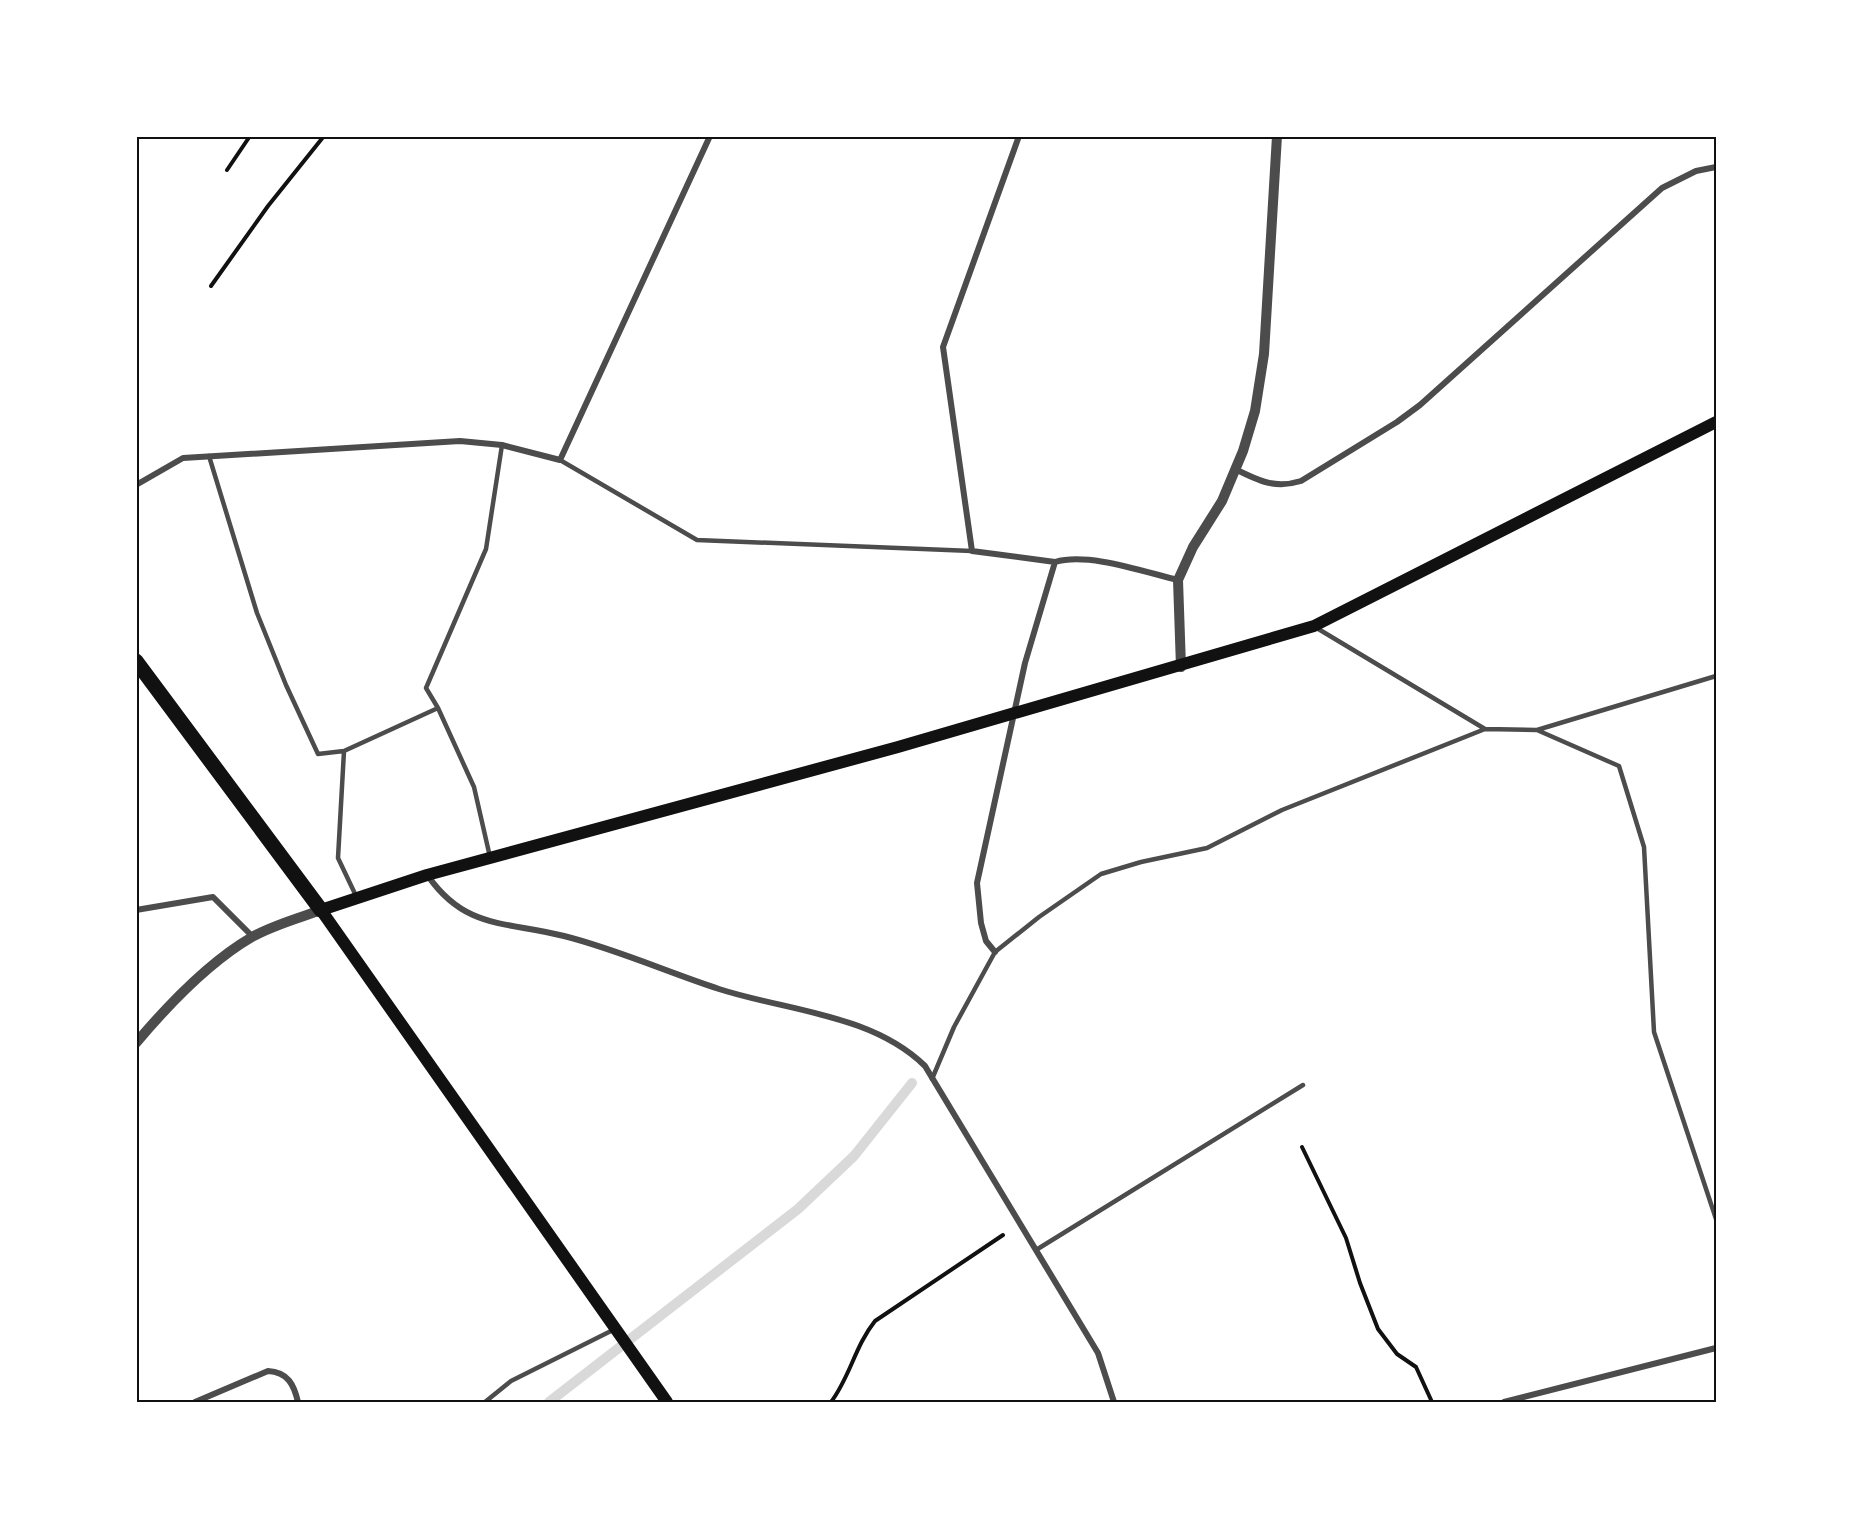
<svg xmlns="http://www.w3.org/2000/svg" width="1853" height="1539" font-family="'Playfair Display',serif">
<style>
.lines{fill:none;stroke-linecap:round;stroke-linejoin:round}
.stream{stroke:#d9d9d9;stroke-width:10}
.path{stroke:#111;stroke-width:4}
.service{stroke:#4c4c4c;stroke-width:4.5}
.minor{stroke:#4c4c4c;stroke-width:6}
.tertiary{stroke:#4c4c4c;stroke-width:10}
.secondary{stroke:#111;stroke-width:12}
.primary{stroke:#111;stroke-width:15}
.neatline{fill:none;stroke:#111;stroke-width:2}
</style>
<rect width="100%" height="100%" fill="#fff"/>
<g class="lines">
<path class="stream" d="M 549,1402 L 798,1209 L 854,1156 L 912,1083"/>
<path class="path" d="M 227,170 L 250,136
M 211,286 L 268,206 L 324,136
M 1302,1147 L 1346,1238 L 1360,1283 L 1378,1329 L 1397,1354 L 1416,1367 L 1432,1402
M 831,1402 C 850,1377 855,1346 875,1321 L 1003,1235"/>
<path class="service" d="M 209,456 L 257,613 L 286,685 L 318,754 L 344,751
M 560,460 L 697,540 L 972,551
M 1315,627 L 1485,729
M 1537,730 L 1619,766 L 1644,847 L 1654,1032 L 1716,1219
M 490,857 L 474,787 L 438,708 L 426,688 L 486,549 L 502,445
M 357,898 L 338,858 L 344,751 L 438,708
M 932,1079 L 954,1027 L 995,952 L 1039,917 L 1101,874 L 1141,862 L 1207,848 L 1282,810 L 1485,729 L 1537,730 L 1716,676
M 1036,1250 L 1303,1085
M 485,1402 L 511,1381 L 613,1330"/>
<path class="minor" d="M 1019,136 L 943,347 L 972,551 L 1055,562 C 1088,552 1144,572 1178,580
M 1235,469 C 1259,481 1275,489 1301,481 L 1397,422 L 1420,405 L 1662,188 L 1696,171 L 1716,167
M 136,485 L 183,458 L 460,441 L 502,445 L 560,460 L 710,136
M 428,876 C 466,930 506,921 564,936 C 616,949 667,972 719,989 C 787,1011 872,1014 925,1066 L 1098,1353 L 1114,1402
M 136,910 L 213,897 L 253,937
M 995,952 L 986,941 L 981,923 L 977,883 L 1025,663 L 1055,562
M 195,1402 L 268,1371 C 288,1372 294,1385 298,1402
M 1504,1402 L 1716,1348"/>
<path class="tertiary" d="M 1181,667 L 1178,580 L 1193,547 L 1222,501 L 1243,451 L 1255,411 L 1264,354 L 1277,136
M 136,1043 C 168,1005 209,962 252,937 C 273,925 299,918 321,910"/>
<path class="secondary" d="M 667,1402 L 321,910 L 427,875 L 898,747 L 1314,626 L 1716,422"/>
<path class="primary" d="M 136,661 L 321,910"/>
</g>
<rect width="1853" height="1539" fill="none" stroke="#ffffff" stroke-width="276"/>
<rect x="138" y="138" width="1577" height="1263" class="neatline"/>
</svg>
